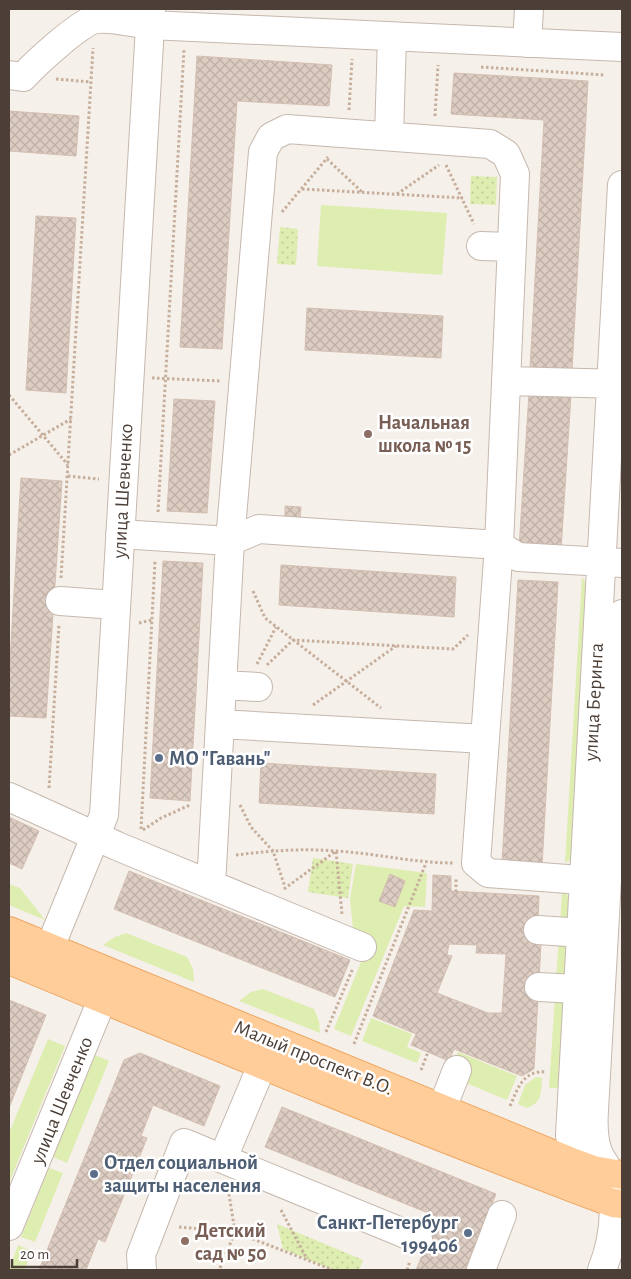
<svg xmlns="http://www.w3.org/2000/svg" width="631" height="1279" font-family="'Alegreya Sans',sans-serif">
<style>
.green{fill:#deedb0}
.park{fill:url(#park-dots)}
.building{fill:url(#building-cross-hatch);stroke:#d4bfb1;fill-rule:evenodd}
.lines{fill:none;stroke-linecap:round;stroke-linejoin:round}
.minor-casing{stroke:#c6b8ae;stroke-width:30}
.major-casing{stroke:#eea660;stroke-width:30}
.path{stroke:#c6ae9b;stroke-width:3;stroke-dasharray:2.5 2.5;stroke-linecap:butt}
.minor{stroke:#fff;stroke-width:28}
.major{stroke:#ffcd9a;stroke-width:28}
.education-dot{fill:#8d6e63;stroke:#fff;stroke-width:2}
.service-dot{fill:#5c6f8a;stroke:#fff;stroke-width:2}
.labels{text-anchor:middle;stroke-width:5;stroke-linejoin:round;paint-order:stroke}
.education-label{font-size:20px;font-weight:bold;fill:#785e54;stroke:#fff;text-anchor:start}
.street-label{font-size:20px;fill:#4b3f37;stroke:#fff}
.service-label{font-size:20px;font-weight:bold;fill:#4e5e75;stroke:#fff;text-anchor:start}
</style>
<defs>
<pattern id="park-dots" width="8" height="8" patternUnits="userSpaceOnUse" patternTransform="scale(1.25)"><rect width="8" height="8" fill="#deedb0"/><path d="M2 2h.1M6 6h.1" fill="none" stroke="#c0cc98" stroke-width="1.8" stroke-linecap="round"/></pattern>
<pattern id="building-cross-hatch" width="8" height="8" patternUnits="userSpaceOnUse" patternTransform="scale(1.25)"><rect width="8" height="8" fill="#dcccc1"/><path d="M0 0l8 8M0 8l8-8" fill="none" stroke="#beb0a6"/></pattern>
</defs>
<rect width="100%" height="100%" fill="#f6f0ea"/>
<path class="green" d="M 321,205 L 447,213 L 442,275 L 317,266 Z
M 582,577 L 587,585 L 572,859 L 565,863 Z
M 356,864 L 427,873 L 425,907 L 404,906 L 351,1036 L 334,1029 L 371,937 L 353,929 L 350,899 Z
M 9,884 L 20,888 L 45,920 L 9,905 Z
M 562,892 L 571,897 L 572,917 L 560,925 Z
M 126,933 L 187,957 L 193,969 L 194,982 L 103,945 L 115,937 Z
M 559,938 L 568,942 L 567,977 L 556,979 Z
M 263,989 L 314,1009 L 319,1021 L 320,1033 L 239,1001 L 251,992 Z
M 555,997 L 565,1000 L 562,1088 L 549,1088 Z
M 371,1018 L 412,1034 L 407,1047 L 421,1053 L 417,1063 L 362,1041 Z
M 48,1039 L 65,1046 L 9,1183 L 9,1133 Z
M 458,1052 L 517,1076 L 507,1100 L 461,1081 L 454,1060 Z
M 95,1055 L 109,1061 L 67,1163 L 53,1157 Z
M 536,1077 L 542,1078 C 541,1092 542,1103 527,1108 L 518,1104 L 525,1085 Z
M 49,1168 L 63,1173 L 35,1242 L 21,1237 Z
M 18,1245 L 32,1251 L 24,1270 L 9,1270 Z"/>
<path class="park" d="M 471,176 L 497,177 L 496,205 L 470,204 Z
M 280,227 L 298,229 L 296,265 L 277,264 Z
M 313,858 L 353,864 L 348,898 L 308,892 Z
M 277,1224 L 363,1260 L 359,1270 L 333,1270 L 283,1249 Z"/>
<path class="building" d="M 197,56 L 332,65 L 329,106 L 237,101 L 222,349 L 180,347 Z
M 454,73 L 588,81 L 572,370 L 530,368 L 544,120 L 451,114 Z
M 9,111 L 79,116 L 76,156 L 9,151 Z
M 36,216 L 76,218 L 66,393 L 26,390 Z
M 307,308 L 443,316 L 441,358 L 305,350 Z
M 529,393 L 571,395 L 561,550 L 519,548 Z
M 174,399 L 215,401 L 207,513 L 167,511 Z
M 21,478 L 62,481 L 46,718 L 9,716 L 9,676 Z
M 285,506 L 301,507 L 300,519 L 285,519 Z
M 163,561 L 203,563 L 190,801 L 150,798 Z
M 281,565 L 456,577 L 454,617 L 279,605 Z
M 518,580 L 558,582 L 542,866 L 502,864 Z
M 261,763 L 436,774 L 434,814 L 259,803 Z
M 9,817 L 39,831 L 22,869 L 9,863 Z
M 129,871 L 350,960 L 335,997 L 114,909 Z
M 390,874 L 405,881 L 395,907 L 379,901 Z
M 433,875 L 451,876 L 451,891 L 539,896 L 537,944 L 541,944 L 534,1069 L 522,1076 L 454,1049 L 449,1061 L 411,1045 L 416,1034 L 373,1016 L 414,910 L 432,911 ZM 449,944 L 477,945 L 476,953 L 506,954 L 502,1013 L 488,1013 L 437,993 L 452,956 L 447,955 Z
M 9,1000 L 46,1015 L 9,1108 Z
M 140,1053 L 220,1086 L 204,1126 L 153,1105 L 141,1136 L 147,1138 L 129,1183 L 122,1180 L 119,1188 L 126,1190 L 105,1242 L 98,1239 L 86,1270 L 39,1270 L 124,1060 Z
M 282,1107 L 496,1194 L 465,1270 L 416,1270 L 438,1217 L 265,1147 Z"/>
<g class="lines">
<g class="minor-casing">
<path id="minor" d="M 527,43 L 529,9
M 9,75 L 23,77 C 34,65 81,21 96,19 C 112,17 133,23 150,25 L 622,47
M 389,136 L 392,37
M 481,246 L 512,247
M 507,381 L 622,384
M 120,534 L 230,541 L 259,529 L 499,545 L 518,557 L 622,563
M 60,601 L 116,605
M 222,685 L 258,687
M 220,724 L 485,739
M 9,797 L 117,846 L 362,947
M 211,885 L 230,541 L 263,152 L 271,137 L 287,129 L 490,144 L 506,154 L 515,174 L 499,545 L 476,863 L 488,873 L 607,882
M 538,930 L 599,934
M 50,947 L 104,815 L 151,9
M 539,987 L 595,990
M 433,1131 L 457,1070
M 223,1158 L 271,1044
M 588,1177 L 574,1163 L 570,1135 L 622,185
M 9,1226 L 111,978
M 142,1270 L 141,1255 L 184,1143 L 418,1239
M 481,1270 L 502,1215
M 602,1270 C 614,1240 617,1208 610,1176 C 608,1167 601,1160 598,1152 C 593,1138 593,1125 594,1110 L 622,614"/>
</g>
<g class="major-casing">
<path id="major" d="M 9,931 L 574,1163 L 593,1170 L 622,1175
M 9,960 C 209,1043 410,1127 613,1203 L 622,1204"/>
</g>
<path class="path" d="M 481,67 L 605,75
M 56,79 L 91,82
M 349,110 L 352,59
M 435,116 L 438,65
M 327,159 L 362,192
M 446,165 L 474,224
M 302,189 L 463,198
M 397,194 L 439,165
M 282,212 L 328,157
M 152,378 L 221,381
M 9,395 L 68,465
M 9,455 L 71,419
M 68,476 L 99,479
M 158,512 L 184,49
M 61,578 L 93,48
M 253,591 L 265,618 L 381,708
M 139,623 L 152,620
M 257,664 L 276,627
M 267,665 L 293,640 L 453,649 L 468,635
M 313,705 L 396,646
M 49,788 L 59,624
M 240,805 L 251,827 L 273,851 L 285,887
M 141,829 L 155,561
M 143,830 L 161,818 L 190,805
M 236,855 C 269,851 302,848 335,851 C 375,853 413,863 453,863
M 284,889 L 336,851 L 342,914
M 456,892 L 456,879
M 326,1032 L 353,968
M 354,1044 L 426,863
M 421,1070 L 428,1052
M 510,1106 C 518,1088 523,1070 546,1072
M 281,1210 L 307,1259
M 179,1227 L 235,1232 L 333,1270
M 220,1268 L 235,1232 L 228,1188
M 407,1270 L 410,1261"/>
<use href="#minor" class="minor"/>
<use href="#major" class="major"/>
</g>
<g class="education-dot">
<circle cx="368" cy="434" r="5"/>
<circle cx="185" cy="1241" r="5"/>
</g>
<g class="service-dot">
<circle cx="159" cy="758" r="5"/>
<circle cx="94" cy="1174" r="5"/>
<circle cx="468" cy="1233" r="5"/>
</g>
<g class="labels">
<g class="education-label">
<text x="378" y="429">Начальная<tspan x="378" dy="23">школа № 15</tspan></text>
<text x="195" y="1237">Детский<tspan x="195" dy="23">сад № 50</tspan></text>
</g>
<g class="street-label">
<text transform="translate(122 491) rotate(-87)" y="7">улица Шевченко</text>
<text transform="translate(593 702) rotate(-87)" y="7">улица Беринга</text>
<text transform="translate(314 1057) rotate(22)" y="7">Малый проспект В.О.</text>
<text transform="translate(61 1100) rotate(-68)" y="7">улица Шевченко</text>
</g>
<g class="service-label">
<text x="169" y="765">МО "Гавань"</text>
<text x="104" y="1169">Отдел социальной<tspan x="104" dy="23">защиты населения</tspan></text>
<text x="458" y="1229" text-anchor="end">Санкт-Петербург<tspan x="458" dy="23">199406</tspan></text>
</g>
</g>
<rect width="631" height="1279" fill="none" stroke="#4b3f37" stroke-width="20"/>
<path d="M12 1259v8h65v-8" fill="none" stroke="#4b3f37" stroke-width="2.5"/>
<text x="20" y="1259" font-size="15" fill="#4b3f37" stroke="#ffffff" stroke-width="4" paint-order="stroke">20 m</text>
</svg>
